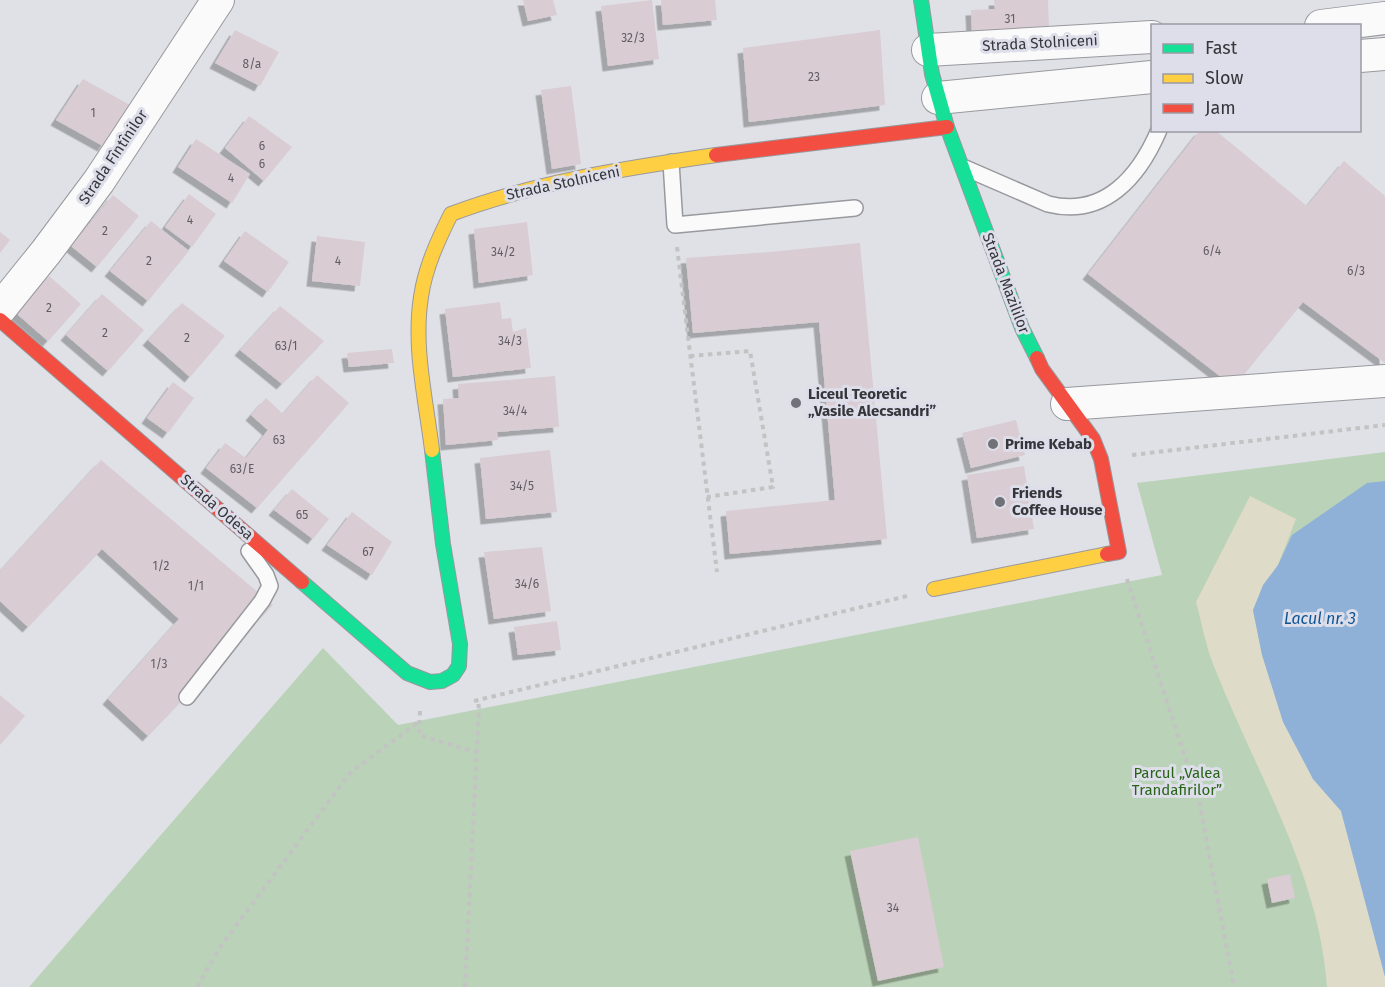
<svg xmlns="http://www.w3.org/2000/svg" width="1385" height="987" font-family="'Fira Sans',sans-serif">
<style>
.green{fill:#bad2b7}
.sand{fill:#dfdbc9}
.water{fill:#8fb1d8}
.building{fill:#d9ccd3;filter:url(#shadow)}
.lines{fill:none;stroke-linecap:round;stroke-linejoin:round}
.lane-casing{stroke:#98999d;stroke-width:18}
.street-casing{stroke:#98999d;stroke-width:34}
.fast-casing{stroke:#98999d;stroke-width:16}
.slow-casing{stroke:#98999d;stroke-width:16}
.jam-casing{stroke:#98999d;stroke-width:16}
.path{stroke:#c3c3c4;stroke-width:4;stroke-dasharray:4.5 4.5;stroke-linecap:butt}
.lane{stroke:#fafafb;stroke-width:15}
.street{stroke:#fafafb;stroke-width:32}
.fast{stroke:#16e098;stroke-width:14}
.slow{stroke:#ffcf43;stroke-width:14}
.jam{stroke:#f24e42;stroke-width:14}
.poi-dot{fill:#717277;stroke:#dddeea;stroke-width:2}
.labels{text-anchor:middle;stroke-width:6;stroke-linejoin:round;paint-order:stroke}
.number-label{font-size:12px;fill:#605d62}
.street-label{font-size:15px;fill:#35363a;stroke:#dddeea}
.poi-label{font-size:15px;font-weight:bold;fill:#35363a;stroke:#dddeea;text-anchor:start}
.park-label{font-size:15px;fill:#286417;stroke:#dddeea}
.water-label{font-size:16px;font-style:italic;fill:#0c5495;stroke:#dddeea}
</style>
<defs>
<filter id="shadow"><feDropShadow dx="-5.5" dy="5.5" stdDeviation="0" flood-color="#0004"/></filter>
</defs>
<rect width="100%" height="100%" fill="#e0e1e7"/>
<path class="green" d="M 1385,452 L 1385,987 L 29,987 L 323,648 L 398,725 L 1162,575 L 1137,483 Z"/>
<path class="sand" d="M 1250,496 L 1296,519 L 1278,565 L 1253,611 L 1262,655 L 1313,779 L 1341,811 L 1385,969 L 1385,987 L 1327,987 C 1319,872 1256,773 1215,669 C 1206,648 1202,624 1196,602 Z"/>
<path class="water" d="M 1385,481 L 1385,977 L 1341,811 L 1313,779 L 1283,722 L 1262,655 L 1253,610 L 1263,585 L 1278,565 L 1292,535 L 1367,483 Z"/>
<path class="building" d="M 523,0 L 553,0 L 557,15 L 528,21 Z
M 652,0 L 659,59 L 608,66 L 601,6 Z
M 661,0 L 715,0 L 717,20 L 663,25 Z
M 994,0 L 1048,0 L 1049,29 L 972,32 L 971,10 L 995,9 Z
M 235,30 L 279,52 L 260,86 L 215,63 Z
M 880,30 L 885,105 L 749,122 L 743,48 Z
M 83,79 L 130,105 L 103,146 L 56,120 Z
M 571,86 L 581,164 L 552,169 L 541,90 Z
M 249,116 L 292,147 L 264,181 L 225,148 Z
M 1200,130 L 1215,130 L 1307,206 L 1344,161 L 1385,196 L 1385,363 L 1303,302 L 1234,387 L 1088,274 Z
M 196,139 L 250,174 L 232,203 L 178,167 Z
M 189,194 L 216,214 L 192,247 L 165,227 Z
M 113,195 L 139,216 L 97,267 L 71,246 Z
M 151,221 L 189,251 L 148,301 L 110,271 Z
M 527,222 L 533,275 L 479,283 L 474,229 Z
M 245,231 L 289,262 L 268,292 L 224,261 Z
M 0,232 L 10,240 L 0,253 Z
M 317,236 L 365,242 L 360,286 L 312,281 Z
M 860,243 L 887,539 L 730,554 L 726,511 L 835,500 L 819,322 L 693,333 L 686,258 L 770,252 Z
M 49,276 L 81,304 L 48,341 L 16,313 Z
M 102,294 L 144,330 L 108,371 L 66,335 Z
M 500,302 L 502,319 L 511,318 L 513,332 L 526,328 L 531,368 L 453,377 L 445,309 Z
M 182,303 L 225,336 L 190,377 L 148,340 Z
M 280,306 L 324,341 L 282,384 L 240,350 Z
M 392,349 L 394,363 L 349,367 L 347,353 Z
M 317,375 L 349,403 L 257,508 L 206,468 L 225,443 L 246,458 L 268,430 L 251,415 L 266,398 L 283,414 Z
M 555,376 L 559,427 L 497,432 L 498,440 L 446,445 L 443,399 L 459,398 L 458,384 Z
M 173,382 L 194,398 L 168,433 L 147,418 Z
M 1016,420 L 1025,455 L 971,468 L 962,433 Z
M 550,450 L 557,512 L 486,519 L 480,458 Z
M 101,460 L 273,605 L 148,736 L 108,699 L 179,619 L 102,549 L 28,627 L 0,601 L 0,571 Z
M 1024,466 L 1034,529 L 977,538 L 967,475 Z
M 292,489 L 329,519 L 313,539 L 274,510 Z
M 352,512 L 392,542 L 372,575 L 327,545 Z
M 542,547 L 551,611 L 494,619 L 484,552 Z
M 557,621 L 561,650 L 518,655 L 514,627 Z
M 0,695 L 25,716 L 0,745 Z
M 918,837 L 944,967 L 878,981 L 850,851 Z
M 1290,874 L 1295,898 L 1272,903 L 1267,879 Z"/>
<g class="lines">
<g class="lane-casing">
<path id="lane" d="M 671,162 L 675,225 L 855,208
M 965,168 L 1048,204 C 1104,218 1139,177 1159,130
M 187,697 L 262,601 L 270,586 L 266,575 L 249,551"/>
</g>
<g class="street-casing">
<path id="street" d="M 1321,26 L 1385,18
M 928,50 L 1152,37
M 1360,56 L 1385,54
M 938,98 L 1152,77
M 0,309 L 46,252 L 99,181 L 218,0
M 1067,404 L 1385,381"/>
</g>
<g class="fast-casing">
<path id="fast" d="M 921,0 L 932,74 L 947,127 L 1022,328 L 1037,358
M 302,582 L 407,673 L 430,682 L 442,681 L 453,675 L 459,666 L 460,644 L 443,544 L 432,450"/>
</g>
<g class="slow-casing">
<path id="slow" d="M 432,450 C 426,400 413,347 421,297 C 425,268 438,240 451,214 C 536,182 626,168 716,155
M 934,589 L 1107,554"/>
</g>
<g class="jam-casing">
<path id="jam" d="M 716,155 L 947,127
M 0,320 L 302,582
M 1037,358 L 1042,369 L 1093,439 L 1101,459 L 1119,552 L 1107,554"/>
</g>
<path class="path" d="M 677,247 L 717,572
M 690,356 L 750,351 L 773,487 L 707,497
M 1132,455 L 1385,425
M 1127,579 L 1199,800 L 1234,987
M 474,701 L 907,596
M 420,711 L 419,735 L 475,752
M 197,987 L 220,947 L 351,772 L 420,721
M 465,987 L 479,709 L 478,700"/>
<use href="#lane" class="lane"/>
<use href="#street" class="street"/>
<use href="#fast" class="fast"/>
<use href="#slow" class="slow"/>
<use href="#jam" class="jam"/>
</g>
<g class="poi-dot">
<circle cx="796" cy="403" r="6"/>
<circle cx="993" cy="444" r="6"/>
<circle cx="1000" cy="502" r="6"/>
</g>
<g class="labels">
<g class="number-label">
<text x="1010" y="23">31</text>
<text x="633" y="42">32/3</text>
<text x="252" y="68">8/a</text>
<text x="814" y="81">23</text>
<text x="93" y="117">1</text>
<text x="262" y="150">6</text>
<text x="262" y="168">6</text>
<text x="231" y="182">4</text>
<text x="190" y="224">4</text>
<text x="105" y="235">2</text>
<text x="1212" y="255">6/4</text>
<text x="503" y="256">34/2</text>
<text x="149" y="265">2</text>
<text x="338" y="265">4</text>
<text x="1356" y="275">6/3</text>
<text x="49" y="312">2</text>
<text x="105" y="337">2</text>
<text x="187" y="342">2</text>
<text x="510" y="345">34/3</text>
<text x="286" y="350">63/1</text>
<text x="515" y="415">34/4</text>
<text x="279" y="444">63</text>
<text x="242" y="473">63/E</text>
<text x="522" y="490">34/5</text>
<text x="302" y="519">65</text>
<text x="368" y="556">67</text>
<text x="161" y="570">1/2</text>
<text x="527" y="588">34/6</text>
<text x="196" y="590">1/1</text>
<text x="159" y="668">1/3</text>
<text x="893" y="912">34</text>
</g>
<g class="street-label">
<text transform="translate(1040 43) rotate(-3)" y="5">Strada Stolniceni</text>
<text transform="translate(113 157) rotate(-56)" y="5">Strada Fîntînilor</text>
<text transform="translate(563 183) rotate(-12)" y="5">Strada Stolniceni</text>
<text transform="translate(1006 283) rotate(69)" y="5">Strada Mazililor</text>
<text transform="translate(217 507) rotate(41)" y="5">Strada Odesa</text>
</g>
<g class="poi-label">
<text x="808" y="399">Liceul Teoretic<tspan x="808" dy="17">„Vasile Alecsandri”</tspan></text>
<text x="1005" y="449">Prime Kebab</text>
<text x="1012" y="498">Friends<tspan x="1012" dy="17">Coffee House</tspan></text>
</g>
<g class="park-label">
<text x="1177" y="778">Parcul „Valea<tspan x="1177" dy="17">Trandafirilor”</tspan></text>
</g>
<g class="water-label">
<text x="1320" y="624">Lacul nr. 3</text>
</g>
</g>
<rect x="1151" y="24" width="210" height="108" fill="#dddeea" stroke="#9a9ba4" stroke-width="1.5"/>
<rect x="1163" y="44" width="30" height="9" fill="#16e098" stroke="#9a9ba4" stroke-width="1.5"/>
<text x="1205" y="54" font-size="18" fill="#35363a">Fast</text>
<rect x="1163" y="74" width="30" height="9" fill="#ffcf43" stroke="#9a9ba4" stroke-width="1.5"/>
<text x="1205" y="84" font-size="18" fill="#35363a">Slow</text>
<rect x="1163" y="104" width="30" height="9" fill="#f24e42" stroke="#9a9ba4" stroke-width="1.5"/>
<text x="1205" y="114" font-size="18" fill="#35363a">Jam</text>
</svg>
